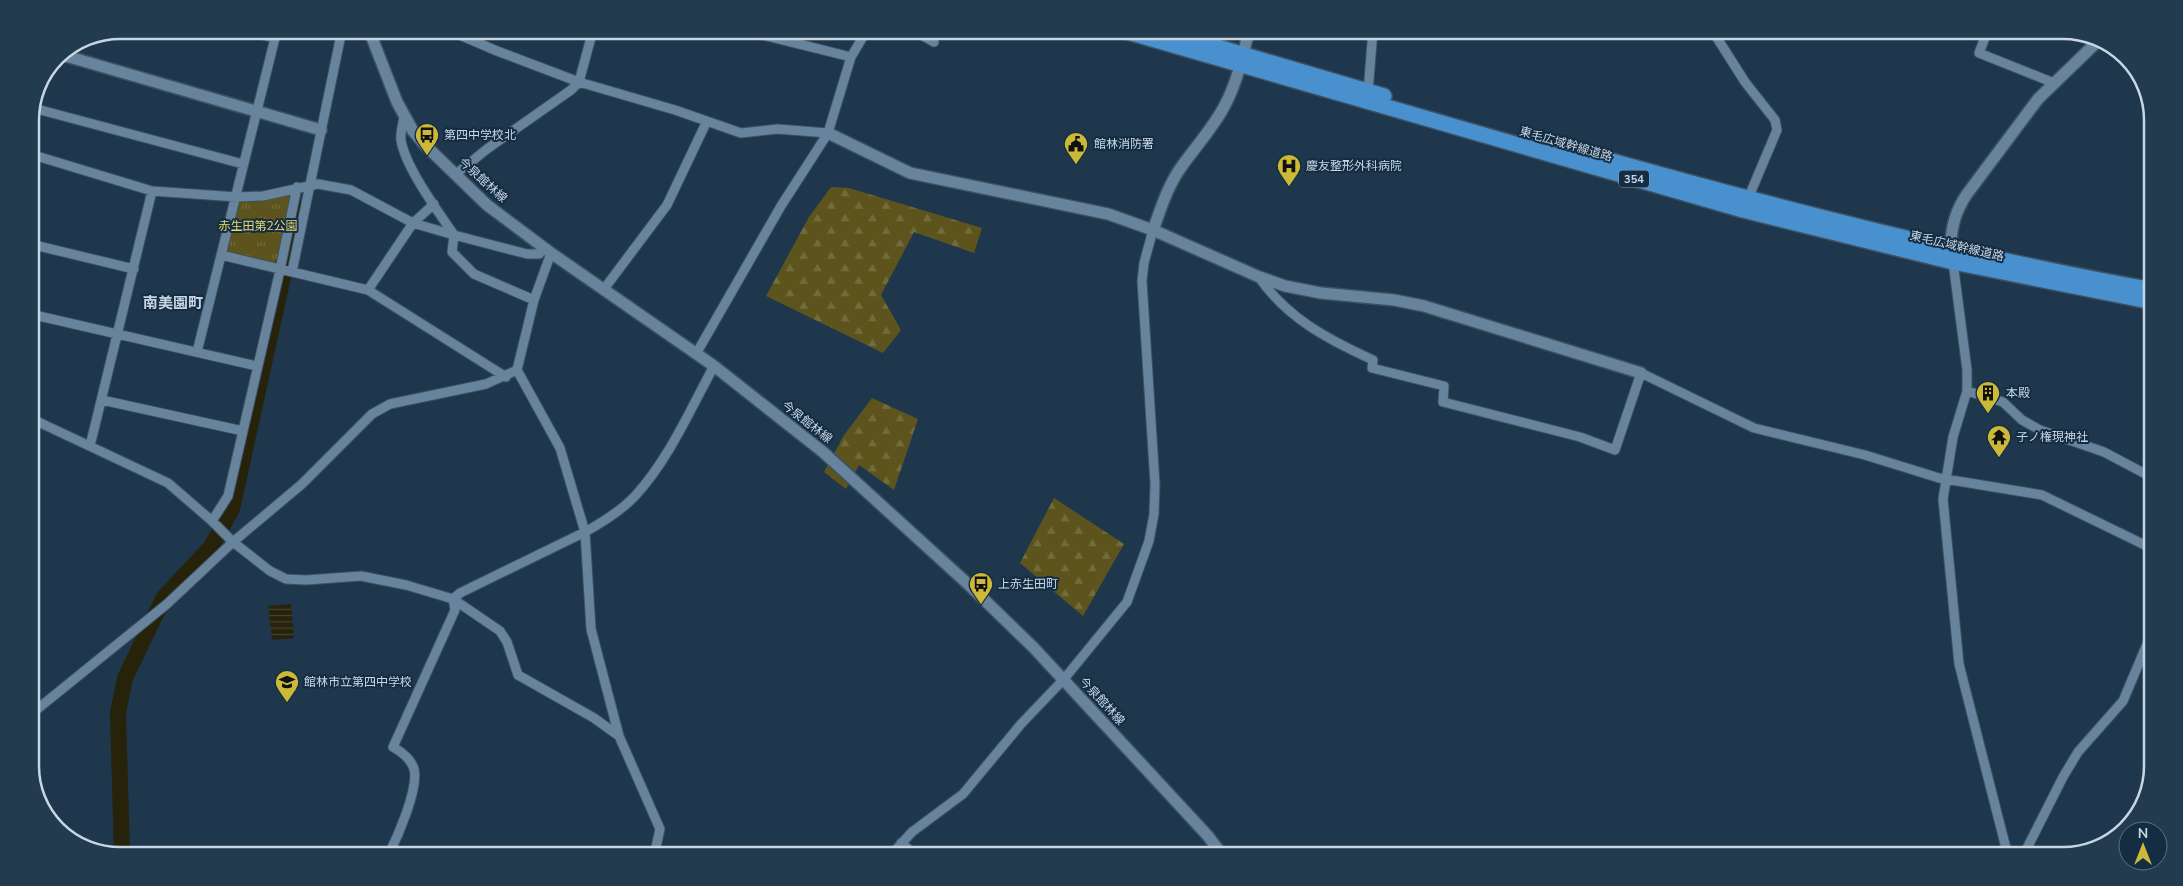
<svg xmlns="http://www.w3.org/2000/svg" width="2183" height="886" font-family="'Nunito Sans','Noto Sans JP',sans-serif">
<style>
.grass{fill:url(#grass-tufts)}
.forest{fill:url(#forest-firs)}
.water{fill:url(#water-rules)}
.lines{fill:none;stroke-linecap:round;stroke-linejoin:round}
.river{stroke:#27230b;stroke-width:16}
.street-casing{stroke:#3c5264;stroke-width:11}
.secondary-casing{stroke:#3c5264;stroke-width:14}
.highway-casing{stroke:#3c5264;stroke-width:18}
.street{stroke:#68849d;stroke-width:9}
.secondary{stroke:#68849d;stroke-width:11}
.highway{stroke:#4991ce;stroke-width:15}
.labels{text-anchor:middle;stroke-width:4;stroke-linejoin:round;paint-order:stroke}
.shield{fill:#142d42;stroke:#92a3b3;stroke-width:1}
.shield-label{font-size:11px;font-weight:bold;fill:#c8d6e4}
.poi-label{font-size:12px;fill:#c8d6e4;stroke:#142d42;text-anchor:start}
.street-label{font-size:12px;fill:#c8d6e4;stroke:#142d42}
.park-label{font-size:12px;fill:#e8d76d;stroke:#142d42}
.quarter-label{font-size:15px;font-weight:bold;fill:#c8d6e4;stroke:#142d42}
.rim{fill:none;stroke:#c8d6e4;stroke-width:2.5}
</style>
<defs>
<pattern id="grass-tufts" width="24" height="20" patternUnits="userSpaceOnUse" patternTransform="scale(1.25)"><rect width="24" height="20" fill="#5c541c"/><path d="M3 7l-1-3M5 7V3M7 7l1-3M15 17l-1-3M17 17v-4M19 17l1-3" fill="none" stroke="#726c3d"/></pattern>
<pattern id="forest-firs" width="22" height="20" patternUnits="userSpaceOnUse" patternTransform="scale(1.25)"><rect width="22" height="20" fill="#5c541c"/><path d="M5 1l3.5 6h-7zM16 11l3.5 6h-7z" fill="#726c3d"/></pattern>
<pattern id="water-rules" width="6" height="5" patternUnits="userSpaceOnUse" patternTransform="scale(1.25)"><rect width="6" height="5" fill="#27230b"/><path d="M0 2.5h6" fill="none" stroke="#45422e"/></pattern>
</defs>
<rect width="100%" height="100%" fill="#1e374d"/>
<path class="grass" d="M 297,189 L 277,259 L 274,264 L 223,254 L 237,197 Z"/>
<path class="forest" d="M 831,187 L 849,188 L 982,228 L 974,253 L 914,232 L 881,295 L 901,330 L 883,353 L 766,296 L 809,217 Z
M 872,398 L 918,419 L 894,490 L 859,465 L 846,489 L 824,472 L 844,435 Z
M 1054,498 L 1124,544 L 1083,616 L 1020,563 Z"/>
<path class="water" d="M 291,604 L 294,638 L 272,640 L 268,606 Z"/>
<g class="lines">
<path class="river" d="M 122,856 L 118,713 L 125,678 L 164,597 L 211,547 L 232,509 L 298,209"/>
<g class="street-casing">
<path id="street" d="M 242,30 L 275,38
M 448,30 L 497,51 L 579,82 L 675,110 L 741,133 L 777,129 L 828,133
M 743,30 L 851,57
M 912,30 L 934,42
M 1712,30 L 1745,82 L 1775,120 L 1777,130 L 1747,201
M 1988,30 L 1979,53 L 2054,83
M 1201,42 L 1204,30
M 1368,92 L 1373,30
M 33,108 L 243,164
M 404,117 C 403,124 400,133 401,140 C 405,167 438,211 454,235 L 527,254 L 539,254 L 545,248
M 30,154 L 152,191 L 237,197 L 263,196 L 318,184 L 351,190 L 413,223 L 434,204
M 456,174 L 487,149 L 571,90 L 579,82 L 593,30
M 30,244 L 134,269
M 221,255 L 368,290 L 506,377
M 1953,262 L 1967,370 L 1967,391 L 1953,437 L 1943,499 L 1959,664 L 2008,856
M 292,272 L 342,30
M 1258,276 C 1287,318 1327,339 1373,360 L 1372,368 L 1444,386 L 1443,402 L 1580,437 L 1615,450 L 1641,373 L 1754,428 L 1865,455 L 1939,478 L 2042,495 L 2153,549
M 604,289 L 667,205 L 707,121
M 368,290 L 413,223 L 454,235 L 452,252 L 474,274 L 534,300
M 30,314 L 257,366
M 197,352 L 277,30
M 696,354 L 781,206 L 828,133 L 851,57 L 867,30
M 517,370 L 560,448 L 585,532 L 591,629 L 619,736 L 660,829 L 654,856
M 1967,391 L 2003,402 L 2022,420 L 2040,430 L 2104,452 L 2153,478
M 102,400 L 243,431
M 2153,402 L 2150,407 L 2153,416
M 30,418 L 168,483 L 212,521 L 233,542 L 302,484 L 372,414 L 390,404 L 486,384 L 517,370 L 534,300 L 551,253
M 90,446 L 152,191
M 212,521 L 228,496 L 280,270 L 297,187
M 30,715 L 167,604 L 233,542 L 270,571 L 286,579 L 306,580 L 361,576 L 406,585 L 453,599 L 500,631 L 507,642 L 518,675 L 594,718 L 619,736
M 901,843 L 917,856
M 388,856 C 397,838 419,789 414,769 C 411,759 402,752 393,747 L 455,610 L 453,599 L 460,593 L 585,532 C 603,522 621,511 635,496 C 669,459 690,410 714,366
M 890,856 L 912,832 L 963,794 L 1021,724 L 1064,679 L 1127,602 L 1149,541 L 1154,514 L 1155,484 L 1142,281 L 1144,263 L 1153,230
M 2023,856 L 2063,777 L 2078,752 L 2123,701 L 2153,630"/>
</g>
<g class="secondary-casing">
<path id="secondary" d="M 369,30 L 397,102 L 413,131 L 424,144 L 487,205 L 551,253 L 714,366 L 823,452 L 969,585 L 1034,648 L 1208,836 L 1223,856
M 59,54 L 321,130
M 828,133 L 910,173 L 1108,214 L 1153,230 L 1257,276 L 1285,286 L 1321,293 L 1394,300 L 1424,306 L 1641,373
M 1153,230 C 1161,208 1168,185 1182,166 C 1196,146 1212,129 1224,107 C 1237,83 1243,56 1249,30
M 1952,255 C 1949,232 1954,213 1967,194 L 2038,99 L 2100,39"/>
</g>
<g class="highway-casing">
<path id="highway" d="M 1121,30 L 1743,210 L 1953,262 L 2153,302
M 1160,30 L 1384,96
M 1594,156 C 1778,208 1964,256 2153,290"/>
</g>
<use href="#street" class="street"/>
<use href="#secondary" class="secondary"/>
<use href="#highway" class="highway"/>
</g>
<defs>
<g id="bus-pin" transform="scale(1.25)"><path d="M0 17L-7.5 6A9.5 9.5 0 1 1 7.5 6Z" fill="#cdb938" stroke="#142d42"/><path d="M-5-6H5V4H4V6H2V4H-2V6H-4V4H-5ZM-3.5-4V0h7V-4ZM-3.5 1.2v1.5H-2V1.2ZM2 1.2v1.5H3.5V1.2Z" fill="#111"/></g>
<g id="civic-pin" transform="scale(1.25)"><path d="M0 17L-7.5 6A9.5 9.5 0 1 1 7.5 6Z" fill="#cdb938" stroke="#142d42"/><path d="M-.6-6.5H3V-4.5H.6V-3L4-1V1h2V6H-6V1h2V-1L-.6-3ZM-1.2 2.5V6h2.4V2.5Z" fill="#111"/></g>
<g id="hospital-pin" transform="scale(1.25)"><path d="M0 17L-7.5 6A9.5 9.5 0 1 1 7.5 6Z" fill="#cdb938" stroke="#142d42"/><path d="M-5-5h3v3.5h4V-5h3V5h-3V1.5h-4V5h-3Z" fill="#111"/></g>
<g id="building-pin" transform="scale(1.25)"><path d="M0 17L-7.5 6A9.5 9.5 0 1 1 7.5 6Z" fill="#cdb938" stroke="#142d42"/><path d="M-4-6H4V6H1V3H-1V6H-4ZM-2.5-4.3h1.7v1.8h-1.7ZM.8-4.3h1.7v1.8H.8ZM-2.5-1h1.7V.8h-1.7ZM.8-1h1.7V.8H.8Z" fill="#111"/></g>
<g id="temple-pin" transform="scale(1.25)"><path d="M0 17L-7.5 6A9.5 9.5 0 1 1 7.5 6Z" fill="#cdb938" stroke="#142d42"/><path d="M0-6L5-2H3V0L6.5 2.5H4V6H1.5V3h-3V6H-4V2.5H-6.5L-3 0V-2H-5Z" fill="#111"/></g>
<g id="school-pin" transform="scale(1.25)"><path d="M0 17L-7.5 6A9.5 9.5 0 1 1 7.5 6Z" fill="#cdb938" stroke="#142d42"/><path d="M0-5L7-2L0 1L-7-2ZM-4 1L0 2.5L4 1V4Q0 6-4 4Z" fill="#111"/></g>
</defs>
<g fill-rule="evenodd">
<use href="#bus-pin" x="427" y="135"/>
<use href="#civic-pin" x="1076" y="144"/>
<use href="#hospital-pin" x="1289" y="166"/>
<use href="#building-pin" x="1988" y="393"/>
<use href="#temple-pin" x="1999" y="437"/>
<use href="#bus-pin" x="981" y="584"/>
<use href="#school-pin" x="287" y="682"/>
</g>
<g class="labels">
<rect class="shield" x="1619" y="170.5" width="30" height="17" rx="4"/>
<g class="shield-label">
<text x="1634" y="183">354</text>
</g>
<g class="poi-label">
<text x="444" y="139">第四中学校北</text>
<text x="1094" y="148">館林消防署</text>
<text x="1306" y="170">慶友整形外科病院</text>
<text x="2006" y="397">本殿</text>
<text x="2016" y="441">子ノ権現神社</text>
<text x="998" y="588">上赤生田町</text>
<text x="304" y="686">館林市立第四中学校</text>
</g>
<g class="street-label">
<text transform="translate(1566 144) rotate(16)" y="4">東毛広域幹線道路</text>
<text transform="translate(483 180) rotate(42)" y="4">今泉館林線</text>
<text transform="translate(1957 246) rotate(13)" y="4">東毛広域幹線道路</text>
<text transform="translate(807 422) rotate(38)" y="4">今泉館林線</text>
<text transform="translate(1102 701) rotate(47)" y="4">今泉館林線</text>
</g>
<g class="park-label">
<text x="258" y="230">赤生田第2公園</text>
</g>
<g class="quarter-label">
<text x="173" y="308">南美園町</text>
</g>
</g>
<path d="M0 0H2183V886H0ZM120 39H2063A81 81 0 0 1 2144 120V766A81 81 0 0 1 2063 847H120A81 81 0 0 1 39 766V120A81 81 0 0 1 120 39Z" fill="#223b4f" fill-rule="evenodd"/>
<path class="rim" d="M120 39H2063A81 81 0 0 1 2144 120V766A81 81 0 0 1 2063 847H120A81 81 0 0 1 39 766V120A81 81 0 0 1 120 39Z"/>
<g transform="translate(2143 846)"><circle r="24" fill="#142d42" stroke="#5c7183"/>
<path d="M0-4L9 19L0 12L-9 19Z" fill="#cdb938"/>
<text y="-8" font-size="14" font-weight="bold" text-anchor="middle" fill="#c8d6e4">N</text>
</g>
</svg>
